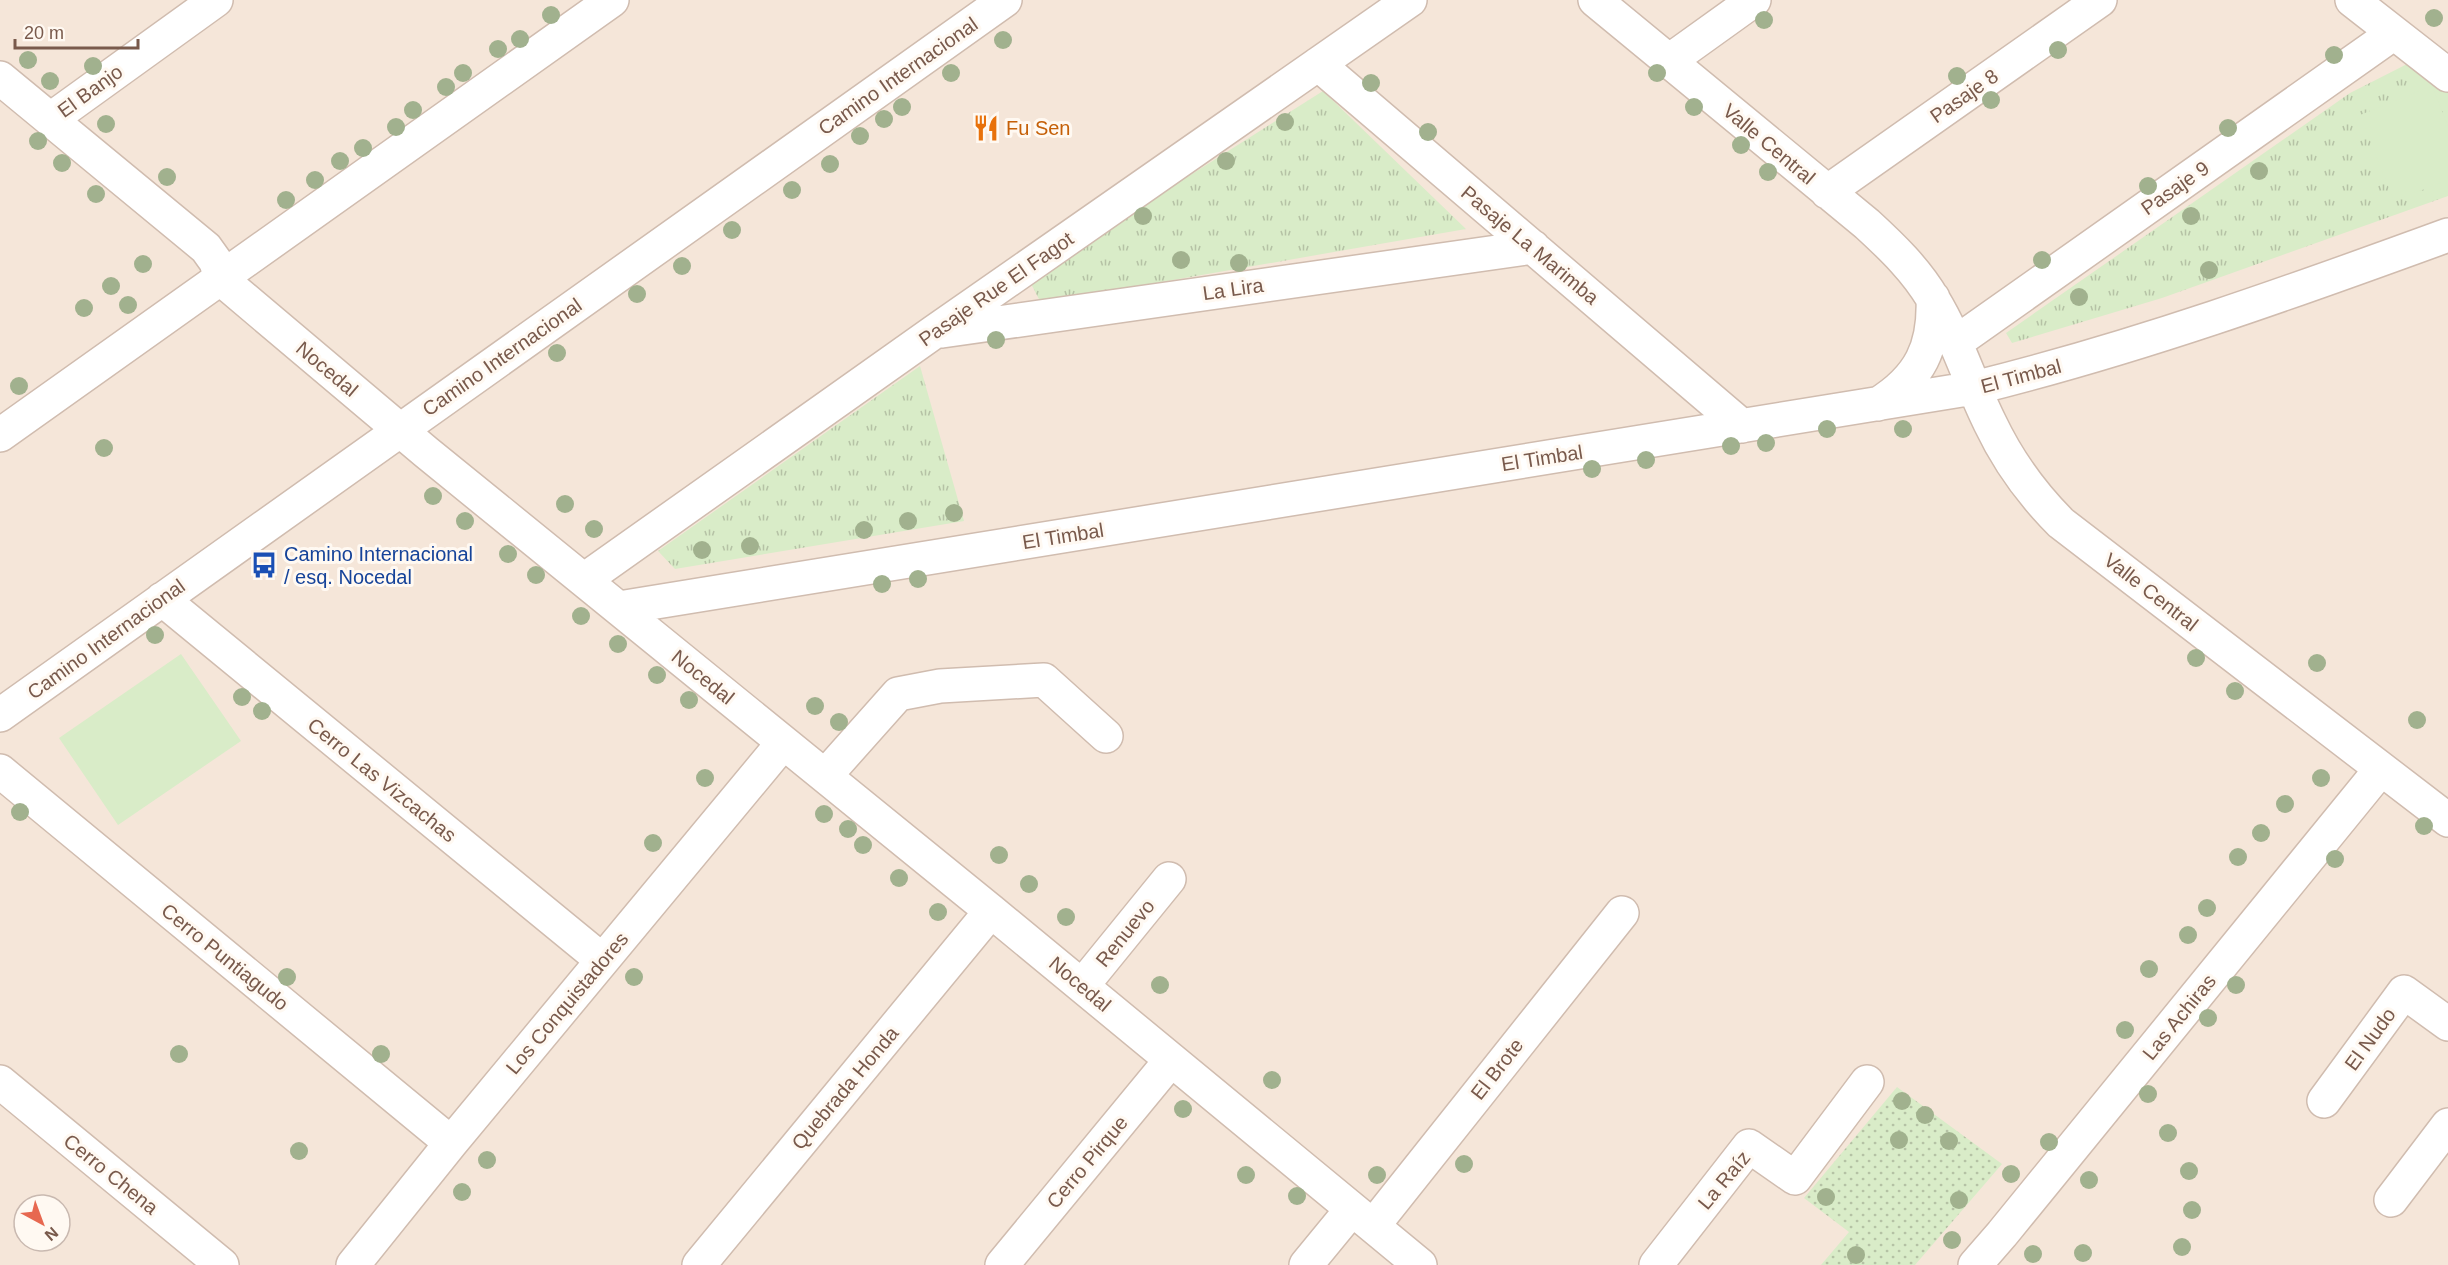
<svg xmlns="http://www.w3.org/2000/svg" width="2448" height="1265" font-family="Helvetica,sans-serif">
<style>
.residential{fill:#f5e6d9;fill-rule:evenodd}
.grass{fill:url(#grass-dots)}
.park{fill:url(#park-tufts)}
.pitch{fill:#d9ecc8}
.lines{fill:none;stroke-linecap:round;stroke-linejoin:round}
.minor-casing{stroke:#d0bcaf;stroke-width:36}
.minor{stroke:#fff;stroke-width:33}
.tree{fill:#a1b18e}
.labels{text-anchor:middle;stroke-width:6;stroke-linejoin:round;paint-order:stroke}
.street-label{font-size:20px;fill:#795a4c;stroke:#fff9f2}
.food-label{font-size:20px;fill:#c56008;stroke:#fff9f2;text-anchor:start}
.transit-label{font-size:20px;fill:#164399;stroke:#fff9f2;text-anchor:start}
</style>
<defs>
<pattern id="grass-dots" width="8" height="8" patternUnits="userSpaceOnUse" patternTransform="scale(1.5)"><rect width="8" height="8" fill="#d9ecc8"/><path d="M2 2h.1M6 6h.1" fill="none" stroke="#b5c2a5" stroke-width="1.8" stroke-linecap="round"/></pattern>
<pattern id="park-tufts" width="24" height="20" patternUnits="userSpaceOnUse" patternTransform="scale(1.5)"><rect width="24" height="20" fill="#d9ecc8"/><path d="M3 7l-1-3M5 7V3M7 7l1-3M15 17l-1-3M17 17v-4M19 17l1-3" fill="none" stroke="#b5c2a5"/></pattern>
</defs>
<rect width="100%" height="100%" fill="#fdf5eb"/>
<path class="residential" d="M 0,0 L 2448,0 L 2448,1265 L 0,1265 ZM 24,1205 L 60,1205 L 60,1241 L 24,1241 Z"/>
<path class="grass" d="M 1897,1087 L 2002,1164 L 1915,1265 L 1821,1265 L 1849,1232 L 1804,1198 Z"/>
<path class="park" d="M 2415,60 L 2448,88 L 2448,196 L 2162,298 L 2012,343 L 2006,333 L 2350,93 Z
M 1323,91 L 1466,229 L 1041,303 L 1028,278 Z
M 920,366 L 964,521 L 675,569 L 658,551 Z"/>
<path class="pitch" d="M 2432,86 L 2448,126 L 2448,180 L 2394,201 L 2360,115 Z
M 181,654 L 241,741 L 118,825 L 59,738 Z"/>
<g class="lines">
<g class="minor-casing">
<path id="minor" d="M 1595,0 L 1867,224 C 1892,247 1916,270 1933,299 C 1957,338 1970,383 1990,423 C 2008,461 2031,493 2061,523 L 2448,820
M 2352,0 L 2448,75
M 1669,61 L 1754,0
M 1318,64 L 1742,426
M 0,78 L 206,248 L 216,262 L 221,279 L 426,452 L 991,911 L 1420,1265
M 51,119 L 216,0
M 1827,192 L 2100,0
M 942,331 L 1533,247
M 1955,343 L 2394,33
M 1878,404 C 1920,378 1935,347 1933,298
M 0,435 L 612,0
M 584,580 L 934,332 L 1410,0
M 162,599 L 602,960
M 619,608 L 1974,388 C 2136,348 2292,292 2448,235
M 0,715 L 1005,0
M 0,771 L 451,1143
M 825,776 L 898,694 L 940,686 L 1044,680 L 1106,736
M 1082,986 L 1169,879
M 0,1082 L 222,1265
M 2324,1101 L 2404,992 L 2448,1024
M 2391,1200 L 2448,1125
M 1373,1226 L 1622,913
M 353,1265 L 451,1143 L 783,743
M 699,1265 L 991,911
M 1002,1265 L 1171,1060
M 1306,1265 L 1352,1209
M 1656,1265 L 1749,1146 L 1795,1178 L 1867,1082
M 1975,1265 L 2002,1234 L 2381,769"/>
</g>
<use href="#minor" class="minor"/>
</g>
<g class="tree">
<circle cx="551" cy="15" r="9"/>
<circle cx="2434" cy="18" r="9"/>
<circle cx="1764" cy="20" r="9"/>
<circle cx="520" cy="39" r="9"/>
<circle cx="1003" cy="40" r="9"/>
<circle cx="498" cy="49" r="9"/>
<circle cx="2058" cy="50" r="9"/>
<circle cx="2334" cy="55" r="9"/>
<circle cx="28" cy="60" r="9"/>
<circle cx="93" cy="66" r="9"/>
<circle cx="463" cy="73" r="9"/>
<circle cx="951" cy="73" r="9"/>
<circle cx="1657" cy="73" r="9"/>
<circle cx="1957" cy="76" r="9"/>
<circle cx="50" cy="81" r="9"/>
<circle cx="1371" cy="83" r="9"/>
<circle cx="446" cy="87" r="9"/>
<circle cx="1991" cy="100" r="9"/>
<circle cx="902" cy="107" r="9"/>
<circle cx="1694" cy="107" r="9"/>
<circle cx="413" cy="110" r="9"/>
<circle cx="884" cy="119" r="9"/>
<circle cx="1285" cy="122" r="9"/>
<circle cx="106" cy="124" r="9"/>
<circle cx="396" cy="127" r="9"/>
<circle cx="2228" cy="128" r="9"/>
<circle cx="1428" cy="132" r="9"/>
<circle cx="860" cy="136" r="9"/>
<circle cx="38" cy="141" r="9"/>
<circle cx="1741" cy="145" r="9"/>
<circle cx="363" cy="148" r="9"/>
<circle cx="340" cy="161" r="9"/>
<circle cx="1226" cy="161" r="9"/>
<circle cx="62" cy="163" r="9"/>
<circle cx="830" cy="164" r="9"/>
<circle cx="2259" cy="171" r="9"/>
<circle cx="1768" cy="172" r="9"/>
<circle cx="167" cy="177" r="9"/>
<circle cx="315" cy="180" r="9"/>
<circle cx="2148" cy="186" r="9"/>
<circle cx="792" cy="190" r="9"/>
<circle cx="96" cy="194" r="9"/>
<circle cx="286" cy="200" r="9"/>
<circle cx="1143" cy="216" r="9"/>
<circle cx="2191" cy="216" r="9"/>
<circle cx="732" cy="230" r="9"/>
<circle cx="1181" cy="260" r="9"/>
<circle cx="2042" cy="260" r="9"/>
<circle cx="1239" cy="263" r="9"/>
<circle cx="143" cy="264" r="9"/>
<circle cx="682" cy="266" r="9"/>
<circle cx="2209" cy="270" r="9"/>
<circle cx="111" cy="286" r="9"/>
<circle cx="637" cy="294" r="9"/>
<circle cx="2079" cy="297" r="9"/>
<circle cx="128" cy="305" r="9"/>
<circle cx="84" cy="308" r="9"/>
<circle cx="996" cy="340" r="9"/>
<circle cx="557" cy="353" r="9"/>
<circle cx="19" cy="386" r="9"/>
<circle cx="1827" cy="429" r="9"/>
<circle cx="1903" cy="429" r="9"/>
<circle cx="1766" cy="443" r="9"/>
<circle cx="1731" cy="446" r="9"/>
<circle cx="104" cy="448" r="9"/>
<circle cx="1646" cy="460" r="9"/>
<circle cx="1592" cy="469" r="9"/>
<circle cx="433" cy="496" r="9"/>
<circle cx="565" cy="504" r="9"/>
<circle cx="954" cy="513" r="9"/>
<circle cx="465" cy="521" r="9"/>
<circle cx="908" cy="521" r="9"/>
<circle cx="594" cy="529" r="9"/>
<circle cx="864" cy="530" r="9"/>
<circle cx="750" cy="546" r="9"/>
<circle cx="702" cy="550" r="9"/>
<circle cx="508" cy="554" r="9"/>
<circle cx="536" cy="575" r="9"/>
<circle cx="918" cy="579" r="9"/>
<circle cx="882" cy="584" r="9"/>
<circle cx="581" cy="616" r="9"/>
<circle cx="155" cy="635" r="9"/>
<circle cx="618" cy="644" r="9"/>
<circle cx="2196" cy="658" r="9"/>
<circle cx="2317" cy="663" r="9"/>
<circle cx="657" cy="675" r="9"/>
<circle cx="2235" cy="691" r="9"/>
<circle cx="242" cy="697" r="9"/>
<circle cx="689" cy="700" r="9"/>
<circle cx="815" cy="706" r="9"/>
<circle cx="262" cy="711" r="9"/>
<circle cx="2417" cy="720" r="9"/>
<circle cx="839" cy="722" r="9"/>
<circle cx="705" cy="778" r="9"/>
<circle cx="2321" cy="778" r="9"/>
<circle cx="2285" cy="804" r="9"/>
<circle cx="20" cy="812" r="9"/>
<circle cx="824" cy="814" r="9"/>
<circle cx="2424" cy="826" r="9"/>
<circle cx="848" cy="829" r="9"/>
<circle cx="2261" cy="833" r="9"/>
<circle cx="653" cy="843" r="9"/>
<circle cx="863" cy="845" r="9"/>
<circle cx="999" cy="855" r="9"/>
<circle cx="2238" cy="857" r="9"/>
<circle cx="2335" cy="859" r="9"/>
<circle cx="899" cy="878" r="9"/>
<circle cx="1029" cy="884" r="9"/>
<circle cx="2207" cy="908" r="9"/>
<circle cx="938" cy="912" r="9"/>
<circle cx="1066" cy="917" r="9"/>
<circle cx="2188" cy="935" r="9"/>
<circle cx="2149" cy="969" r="9"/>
<circle cx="287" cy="977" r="9"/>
<circle cx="634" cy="977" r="9"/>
<circle cx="1160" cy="985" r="9"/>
<circle cx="2236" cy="985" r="9"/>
<circle cx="2208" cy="1018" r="9"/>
<circle cx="2125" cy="1030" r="9"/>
<circle cx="179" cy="1054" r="9"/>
<circle cx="381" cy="1054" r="9"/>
<circle cx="1272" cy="1080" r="9"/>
<circle cx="2148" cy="1094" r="9"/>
<circle cx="1902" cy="1101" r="9"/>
<circle cx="1183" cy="1109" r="9"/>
<circle cx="1925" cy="1115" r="9"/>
<circle cx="2168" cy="1133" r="9"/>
<circle cx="1899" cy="1140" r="9"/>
<circle cx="1949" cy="1141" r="9"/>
<circle cx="2049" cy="1142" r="9"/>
<circle cx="299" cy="1151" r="9"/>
<circle cx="487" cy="1160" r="9"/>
<circle cx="1464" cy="1164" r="9"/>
<circle cx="2189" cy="1171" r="9"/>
<circle cx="2011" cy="1174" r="9"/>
<circle cx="1246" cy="1175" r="9"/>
<circle cx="1377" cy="1175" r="9"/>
<circle cx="2089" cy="1180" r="9"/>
<circle cx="462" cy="1192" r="9"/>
<circle cx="1297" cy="1196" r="9"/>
<circle cx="1826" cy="1197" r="9"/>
<circle cx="1959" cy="1200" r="9"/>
<circle cx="2192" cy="1210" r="9"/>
<circle cx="1952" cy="1240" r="9"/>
<circle cx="2182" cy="1247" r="9"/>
<circle cx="2083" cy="1253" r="9"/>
<circle cx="2033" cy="1254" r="9"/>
<circle cx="1856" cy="1255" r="9"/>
</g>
<defs>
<g id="restaurant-bare" transform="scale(2.07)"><path d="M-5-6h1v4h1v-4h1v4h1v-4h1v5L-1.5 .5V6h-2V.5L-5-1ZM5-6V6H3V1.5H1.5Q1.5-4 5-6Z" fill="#e8710a" stroke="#fff9f2" stroke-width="2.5" paint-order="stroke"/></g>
<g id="bus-bare" transform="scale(2.07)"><path d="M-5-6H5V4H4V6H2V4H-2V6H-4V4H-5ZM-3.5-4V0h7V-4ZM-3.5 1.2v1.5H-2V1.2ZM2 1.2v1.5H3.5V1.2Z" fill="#1a4fb4" stroke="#fff9f2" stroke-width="2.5" paint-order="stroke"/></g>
</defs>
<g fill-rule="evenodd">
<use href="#restaurant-bare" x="986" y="128"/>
<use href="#bus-bare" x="264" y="565"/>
</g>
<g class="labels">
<g class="street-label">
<text transform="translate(898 76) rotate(-35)" y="7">Camino Internacional</text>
<text transform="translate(90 91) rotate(-36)" y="7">El Banjo</text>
<text transform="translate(1964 96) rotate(-35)" y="7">Pasaje 8</text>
<text transform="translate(1769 144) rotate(40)" y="7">Valle Central</text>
<text transform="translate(2175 188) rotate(-35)" y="7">Pasaje 9</text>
<text transform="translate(1530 245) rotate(40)" y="7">Pasaje La Marimba</text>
<text transform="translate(996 289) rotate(-35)" y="7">Pasaje Rue El Fagot</text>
<text transform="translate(1233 289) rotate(-8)" y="7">La Lira</text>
<text transform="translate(502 357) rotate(-35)" y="7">Camino Internacional</text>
<text transform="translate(327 369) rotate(40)" y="7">Nocedal</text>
<text transform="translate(2021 376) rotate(-15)" y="7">El Timbal</text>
<text transform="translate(1542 458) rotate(-9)" y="7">El Timbal</text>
<text transform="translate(1063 536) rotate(-9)" y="7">El Timbal</text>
<text transform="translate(2151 592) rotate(38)" y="7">Valle Central</text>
<text transform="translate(106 639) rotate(-36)" y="7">Camino Internacional</text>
<text transform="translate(703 677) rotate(39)" y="7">Nocedal</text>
<text transform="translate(382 780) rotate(39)" y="7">Cerro Las Vizcachas</text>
<text transform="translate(1125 933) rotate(-51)" y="7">Renuevo</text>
<text transform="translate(225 957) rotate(39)" y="7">Cerro Puntiagudo</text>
<text transform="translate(1080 984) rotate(40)" y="7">Nocedal</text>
<text transform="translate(567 1003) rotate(-50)" y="7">Los Conquistadores</text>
<text transform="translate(2179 1017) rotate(-51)" y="7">Las Achiras</text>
<text transform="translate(2370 1039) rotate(-54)" y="7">El Nudo</text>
<text transform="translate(1497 1069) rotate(-52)" y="7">El Brote</text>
<text transform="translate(845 1088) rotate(-50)" y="7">Quebrada Honda</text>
<text transform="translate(1087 1162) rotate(-50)" y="7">Cerro Pirque</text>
<text transform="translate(111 1174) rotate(39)" y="7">Cerro Chena</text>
<text transform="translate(1724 1180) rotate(-50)" y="7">La Raíz</text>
</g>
<g class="food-label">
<text x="1006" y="135">Fu Sen</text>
</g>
<g class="transit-label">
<text x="284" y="561">Camino Internacional<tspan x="284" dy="23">/ esq. Nocedal</tspan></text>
</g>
</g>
<g transform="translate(42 1223) rotate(139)"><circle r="28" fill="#fff9f2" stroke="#c9b9b0" stroke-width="1.5"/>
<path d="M0-4.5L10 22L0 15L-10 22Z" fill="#e76850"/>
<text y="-9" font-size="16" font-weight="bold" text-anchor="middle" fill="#795a4c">N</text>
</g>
<path d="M15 39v9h123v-9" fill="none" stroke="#795a4c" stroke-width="3"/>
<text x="24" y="39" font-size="18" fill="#795a4c" stroke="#fff9f2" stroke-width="4.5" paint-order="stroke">20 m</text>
</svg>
